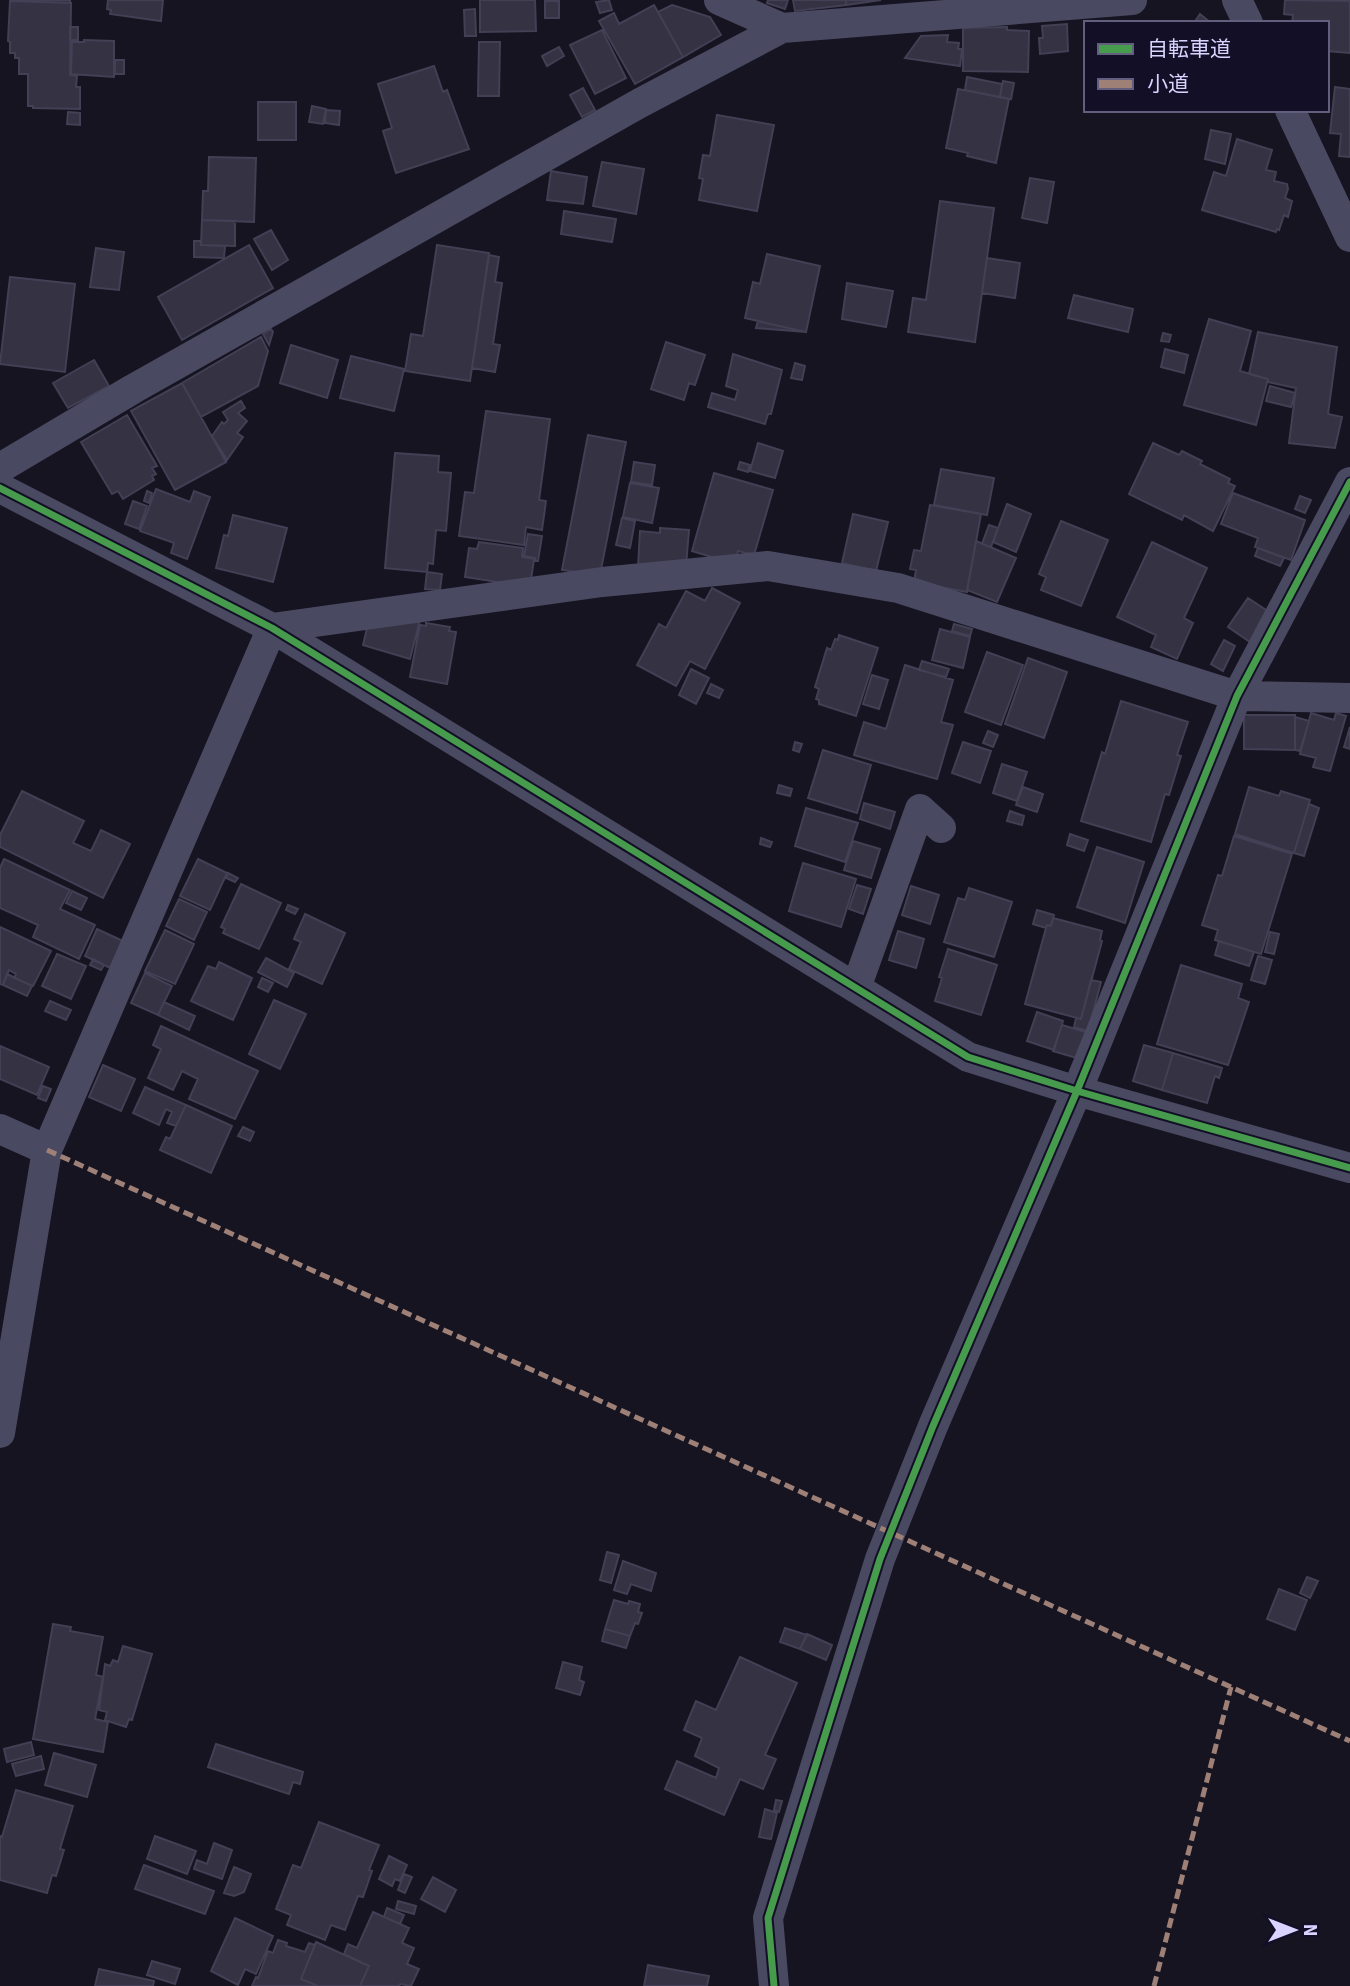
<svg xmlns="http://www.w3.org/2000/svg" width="1350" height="1986" font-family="'Source Sans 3','Noto Sans JP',sans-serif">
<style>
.building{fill:#343243;stroke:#433f54;stroke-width:2}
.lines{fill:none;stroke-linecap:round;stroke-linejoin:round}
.street{stroke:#4a4962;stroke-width:30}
.quiet{stroke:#9e8076;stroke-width:5;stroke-dasharray:10 5;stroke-linecap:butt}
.cycleway-casing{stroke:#130f26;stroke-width:11}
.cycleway{stroke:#469c4c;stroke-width:7}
</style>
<rect width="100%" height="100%" fill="#161421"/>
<path class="building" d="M 12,0 L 70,0 L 70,3 L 12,1 Z
M 108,0 L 163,0 L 161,21 L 110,14 L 111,10 L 107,9 Z
M 480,0 L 535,0 L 536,31 L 480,32 Z
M 609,0 L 612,10 L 600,13 L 596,2 Z
M 768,0 L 788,0 L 785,9 L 767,3 Z
M 793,0 L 846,0 L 846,5 L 795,11 Z
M 846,0 L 881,0 L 846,5 Z
M 1285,0 L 1350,1 L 1350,53 L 1327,51 L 1327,23 L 1292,23 L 1293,15 L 1284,14 Z
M 10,1 L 71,3 L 70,75 L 77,76 L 76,87 L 80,87 L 80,109 L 33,108 L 33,106 L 28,106 L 28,74 L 19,74 L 19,58 L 15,58 L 15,53 L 10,53 L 10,42 L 8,41 Z
M 545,1 L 559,1 L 559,18 L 545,18 Z
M 654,5 L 683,57 L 635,84 L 599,21 L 614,13 L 619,24 Z
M 672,5 L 710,17 L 721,35 L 683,57 L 658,12 Z
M 475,9 L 476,36 L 465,36 L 464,10 Z
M 1200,14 L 1211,23 L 1194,23 Z
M 1067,24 L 1068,51 L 1040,54 L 1039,38 L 1043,38 L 1042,26 Z
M 70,27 L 78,27 L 78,40 L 70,40 Z
M 1007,27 L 1007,30 L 1029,31 L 1028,72 L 963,71 L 963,28 Z
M 602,30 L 626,78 L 595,94 L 570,45 Z
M 948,35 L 947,42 L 959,43 L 958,49 L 962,49 L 960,66 L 905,58 L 921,36 Z
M 84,40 L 114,41 L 114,77 L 71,74 L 72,42 L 84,42 Z
M 479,42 L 500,42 L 499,96 L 478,96 Z
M 559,47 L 564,56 L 547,66 L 542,56 Z
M 115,60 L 124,60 L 124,74 L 115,74 Z
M 434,66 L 443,92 L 447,90 L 469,149 L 396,173 L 383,131 L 392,128 L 378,84 Z
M 967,77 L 1002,84 L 1000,97 L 965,90 Z
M 1003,81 L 1014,83 L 1011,99 L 1000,97 Z
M 1335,87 L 1350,89 L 1350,157 L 1339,156 L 1341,134 L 1330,133 Z
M 583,88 L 595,110 L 582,117 L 570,95 Z
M 958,89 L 1009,99 L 996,163 L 967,156 L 968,153 L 946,148 Z
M 258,102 L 296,102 L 296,140 L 258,140 Z
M 312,106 L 326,109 L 323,124 L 309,122 Z
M 326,110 L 340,111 L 339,125 L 325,123 Z
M 68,112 L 80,113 L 80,125 L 67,124 Z
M 717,115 L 774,125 L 757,211 L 699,200 L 703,179 L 699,178 L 703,155 L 710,156 Z
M 1211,130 L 1231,134 L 1225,164 L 1205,159 Z
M 1237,139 L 1272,150 L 1266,170 L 1276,172 L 1274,181 L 1287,184 L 1288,189 L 1285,198 L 1292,201 L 1288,217 L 1284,215 L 1279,230 L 1277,229 L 1276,232 L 1202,210 L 1214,172 L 1226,176 Z
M 209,157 L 256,158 L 254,222 L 202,220 L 203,191 L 208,191 Z
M 602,162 L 644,169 L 636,214 L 593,206 Z
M 551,171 L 587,177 L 583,204 L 547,200 Z
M 1030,178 L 1054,182 L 1047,223 L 1022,218 Z
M 940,201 L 994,208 L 975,342 L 908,332 L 913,298 L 926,300 Z
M 564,211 L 616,219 L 612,242 L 561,234 Z
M 202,220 L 235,221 L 235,246 L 201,245 Z
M 271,230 L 288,260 L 272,270 L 254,239 Z
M 194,241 L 201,241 L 201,245 L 225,246 L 224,258 L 194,257 Z
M 249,245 L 273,288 L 182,340 L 158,297 Z
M 437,245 L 489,253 L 470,381 L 405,371 L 411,334 L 423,336 Z
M 96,248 L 124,252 L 119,290 L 90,287 Z
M 767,254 L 820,266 L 806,332 L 745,318 L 753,282 L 760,284 Z
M 489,255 L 499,257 L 495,282 L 502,283 L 493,344 L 500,345 L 495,372 L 472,368 Z
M 987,258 L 1020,263 L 1015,298 L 982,293 Z
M 10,277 L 75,284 L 65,372 L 0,364 Z
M 847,283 L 893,291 L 886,327 L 842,319 Z
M 1074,295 L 1133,309 L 1128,332 L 1068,318 Z
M 1209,319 L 1251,331 L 1240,371 L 1268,379 L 1256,425 L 1184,405 Z
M 758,321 L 806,332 L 756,328 Z
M 271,329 L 273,332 L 269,345 L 263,334 Z
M 1258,332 L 1337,347 L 1328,414 L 1342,417 L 1335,448 L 1289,443 L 1296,388 L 1268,382 L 1268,379 L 1249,374 Z
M 1163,333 L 1171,335 L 1169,342 L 1161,341 Z
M 261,337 L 268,351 L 258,386 L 201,417 L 182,383 Z
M 666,342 L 705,355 L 695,385 L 689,383 L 684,400 L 651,389 Z
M 291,345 L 338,360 L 327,398 L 280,383 Z
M 1165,349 L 1188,355 L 1184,373 L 1161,367 Z
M 733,354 L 782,370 L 771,414 L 768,414 L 765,424 L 708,407 L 712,393 L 735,400 L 738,390 L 726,386 Z
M 351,356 L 404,369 L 394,411 L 340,398 Z
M 94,360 L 109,386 L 68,408 L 53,383 Z
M 795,363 L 805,366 L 802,380 L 791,378 Z
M 182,383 L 226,462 L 175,490 L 131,411 Z
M 1270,386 L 1295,393 L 1291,407 L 1266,401 Z
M 241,401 L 245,408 L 238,413 L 247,421 L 237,433 L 243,437 L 227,460 L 212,436 L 222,422 L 224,424 L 228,420 L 223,412 Z
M 486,411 L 550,419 L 539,500 L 546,501 L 542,530 L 526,527 L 524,545 L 459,536 L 465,492 L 474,493 Z
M 127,415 L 157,466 L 152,468 L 156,474 L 152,476 L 154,480 L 123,499 L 118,491 L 112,494 L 81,442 Z
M 588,435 L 626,442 L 600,575 L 562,570 Z
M 758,443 L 783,451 L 775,478 L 750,471 Z
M 1153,443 L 1179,455 L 1182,451 L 1202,461 L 1200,464 L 1230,479 L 1228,483 L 1235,486 L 1213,531 L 1184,515 L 1182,520 L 1129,494 Z
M 395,453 L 439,456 L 438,472 L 451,473 L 446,531 L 436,530 L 433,564 L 428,563 L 427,572 L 385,568 Z
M 634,462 L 655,465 L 652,485 L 631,482 Z
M 740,462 L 750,465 L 748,472 L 738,469 Z
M 941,469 L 994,478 L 987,515 L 934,505 Z
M 714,473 L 773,490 L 754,555 L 738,551 L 735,564 L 692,551 Z
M 630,483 L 659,488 L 652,523 L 623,517 Z
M 156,489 L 190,502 L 194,491 L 210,497 L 187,559 L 171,553 L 174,543 L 140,531 Z
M 147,491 L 152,493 L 149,503 L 144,501 Z
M 1233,493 L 1305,520 L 1291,560 L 1255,547 L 1258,538 L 1221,524 Z
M 1300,496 L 1311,500 L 1305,513 L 1295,509 Z
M 133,501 L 147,506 L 139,529 L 125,524 Z
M 1007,504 L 1031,514 L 1016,552 L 993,542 Z
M 930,505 L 981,514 L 967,592 L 914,582 L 916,570 L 910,569 L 914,550 L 921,551 Z
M 853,514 L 888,522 L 876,571 L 842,563 Z
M 233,515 L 287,528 L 273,582 L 216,568 L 224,535 L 228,536 Z
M 622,518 L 635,521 L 630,548 L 616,545 Z
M 1061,521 L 1108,540 L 1081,606 L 1041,590 L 1046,577 L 1039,574 Z
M 989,525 L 998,528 L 991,547 L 982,544 Z
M 660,528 L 689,530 L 686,566 L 638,567 L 640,531 L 660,533 Z
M 528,534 L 542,536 L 538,561 L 535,561 L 535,558 L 524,556 Z
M 976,541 L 1016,558 L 997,602 L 967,590 Z
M 479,542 L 523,548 L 522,557 L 534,559 L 530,587 L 465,577 L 469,548 L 477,549 Z
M 1152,542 L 1207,568 L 1184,618 L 1193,623 L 1177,659 L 1151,647 L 1156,635 L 1117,617 Z
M 1258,548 L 1284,558 L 1280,566 L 1255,556 Z
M 427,572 L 442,574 L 440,590 L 425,589 Z
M 712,588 L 740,603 L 705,669 L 690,661 L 676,686 L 637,665 L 659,624 L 666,628 L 686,591 L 705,601 Z
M 1248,598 L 1272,614 L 1253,644 L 1228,627 Z
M 420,620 L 410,659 L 363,645 L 368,624 Z
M 426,623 L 450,627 L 449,631 L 456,632 L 447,684 L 410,677 L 420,625 L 426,626 Z
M 954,624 L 972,629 L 970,636 L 952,631 Z
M 940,629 L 970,637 L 963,668 L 932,660 Z
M 839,635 L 878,648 L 856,716 L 819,704 L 819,700 L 816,699 L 819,689 L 815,687 L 827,648 L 831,650 L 835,639 L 838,640 Z
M 1224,640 L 1235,646 L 1223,671 L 1211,664 Z
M 987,652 L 1023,665 L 1001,725 L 965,712 Z
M 1028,658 L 1067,672 L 1044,738 L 1005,724 Z
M 922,661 L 949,669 L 946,677 L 919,670 Z
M 905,665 L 953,680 L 941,722 L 953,725 L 937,779 L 854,755 L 864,722 L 886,729 Z
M 691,669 L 709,678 L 696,704 L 679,695 Z
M 872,675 L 888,680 L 879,709 L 863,704 Z
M 711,684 L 723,690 L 719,698 L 707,693 Z
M 1121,701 L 1188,722 L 1177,755 L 1181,756 L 1169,795 L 1165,794 L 1151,842 L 1081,821 L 1102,752 L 1105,754 Z
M 1311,713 L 1334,720 L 1336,713 L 1346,716 L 1330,771 L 1313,767 L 1316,758 L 1300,754 Z
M 1244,715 L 1295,715 L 1295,750 L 1244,749 Z
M 1295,717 L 1309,721 L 1300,751 L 1295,750 Z
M 1350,727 L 1350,749 L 1344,747 Z
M 988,731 L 998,735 L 993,747 L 983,743 Z
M 795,742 L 802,744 L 799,752 L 793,750 Z
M 963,742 L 991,751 L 980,783 L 952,773 Z
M 823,750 L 871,765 L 857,813 L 808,798 Z
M 1002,764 L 1027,772 L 1017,801 L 993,793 Z
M 779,785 L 792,789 L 790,796 L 777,793 Z
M 1023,787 L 1043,794 L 1037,812 L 1016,805 Z
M 1249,787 L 1279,796 L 1281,791 L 1310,800 L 1294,853 L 1235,834 Z
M 22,791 L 84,821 L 73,843 L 91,851 L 101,830 L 130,844 L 103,898 L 0,847 L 0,835 Z
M 864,803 L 895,812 L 890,829 L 860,819 Z
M 1309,804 L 1319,808 L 1304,856 L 1294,853 Z
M 806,808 L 858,823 L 845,862 L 795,846 Z
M 1010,811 L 1024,816 L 1022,825 L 1007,821 Z
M 1070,834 L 1088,840 L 1084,851 L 1067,845 Z
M 1234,836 L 1292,854 L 1261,954 L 1215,940 L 1218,930 L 1202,925 L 1218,875 L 1222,876 Z
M 761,838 L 772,842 L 770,847 L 760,844 Z
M 853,841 L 880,849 L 871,878 L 844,870 Z
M 1097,847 L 1144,862 L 1125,923 L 1077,907 Z
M 4,859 L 70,890 L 60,909 L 95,925 L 79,959 L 33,937 L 38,925 L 0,908 L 0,868 Z
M 198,859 L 227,873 L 210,910 L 180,896 Z
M 803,863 L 856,879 L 841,927 L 789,911 Z
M 228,873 L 238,878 L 235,882 L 226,878 Z
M 241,884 L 281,903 L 259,949 L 223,933 L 225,929 L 221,927 Z
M 857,885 L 871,889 L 863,914 L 849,909 Z
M 911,886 L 939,895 L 930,924 L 902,915 Z
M 969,888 L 1012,902 L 994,957 L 944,942 L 958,898 L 965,900 Z
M 72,891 L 87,898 L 81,910 L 66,903 Z
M 179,899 L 207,912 L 194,940 L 166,926 Z
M 288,905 L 298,909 L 295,914 L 286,910 Z
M 1037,910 L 1054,915 L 1051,926 L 1047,925 L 1046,928 L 1033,924 Z
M 305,914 L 345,933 L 322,984 L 289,969 L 301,942 L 294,939 Z
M 1053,918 L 1102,931 L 1100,940 L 1102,941 L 1081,1019 L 1025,1004 L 1046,928 L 1047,925 L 1051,926 Z
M 0,927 L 51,951 L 33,986 L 14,978 L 16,974 L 9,970 L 3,985 L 0,984 Z
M 97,929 L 123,941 L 110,968 L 85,956 Z
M 165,930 L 194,944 L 175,984 L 145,971 Z
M 898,931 L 924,939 L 916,968 L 889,960 Z
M 1270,932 L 1279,934 L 1274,954 L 1265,952 Z
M 1219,941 L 1254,952 L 1249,966 L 1215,955 Z
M 948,949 L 997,965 L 981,1015 L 935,1001 L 942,978 L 939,977 Z
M 57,954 L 86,966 L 71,999 L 42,986 Z
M 1258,956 L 1272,960 L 1265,984 L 1251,980 Z
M 266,958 L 294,973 L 287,987 L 258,972 Z
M 93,959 L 104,965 L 101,970 L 90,965 Z
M 219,962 L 252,978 L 233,1020 L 191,1001 L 208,966 L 216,969 Z
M 1181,965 L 1242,984 L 1238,998 L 1249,1002 L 1228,1065 L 1157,1044 Z
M 145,973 L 172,986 L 158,1015 L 131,1003 Z
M 7,974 L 32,986 L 27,996 L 3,985 Z
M 262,978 L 273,983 L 268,992 L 258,987 Z
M 1091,980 L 1101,982 L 1088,1031 L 1074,1027 L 1076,1018 L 1081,1019 Z
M 274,1000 L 306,1014 L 280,1069 L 249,1054 Z
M 50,1001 L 71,1010 L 66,1020 L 45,1011 Z
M 164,1002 L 195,1016 L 189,1030 L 158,1015 Z
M 1037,1012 L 1063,1021 L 1054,1050 L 1027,1041 Z
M 1062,1025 L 1089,1033 L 1080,1059 L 1053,1051 Z
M 161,1026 L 258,1071 L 235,1119 L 189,1099 L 198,1079 L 182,1071 L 173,1090 L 148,1078 L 161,1049 L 153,1045 Z
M 1144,1045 L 1173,1053 L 1162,1090 L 1133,1081 Z
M 0,1046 L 49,1067 L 37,1095 L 0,1079 Z
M 1173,1053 L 1222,1068 L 1219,1078 L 1215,1076 L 1207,1103 L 1162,1090 Z
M 103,1065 L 135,1079 L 121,1111 L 89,1097 Z
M 43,1086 L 51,1089 L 46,1101 L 38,1098 Z
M 145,1087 L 186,1105 L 176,1126 L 167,1123 L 172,1112 L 166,1109 L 159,1125 L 133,1113 Z
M 186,1105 L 232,1126 L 211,1173 L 160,1150 L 166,1137 L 170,1139 Z
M 243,1127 L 254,1132 L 250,1141 L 238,1136 Z
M 607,1552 L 619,1555 L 611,1583 L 600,1580 Z
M 623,1561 L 656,1573 L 651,1591 L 631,1584 L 627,1594 L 614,1590 Z
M 1307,1577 L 1318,1581 L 1310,1598 L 1300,1593 Z
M 1279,1589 L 1307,1600 L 1295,1630 L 1267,1619 Z
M 614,1600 L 628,1604 L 629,1601 L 640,1604 L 638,1612 L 642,1613 L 638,1624 L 635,1623 L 630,1636 L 605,1629 Z
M 53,1624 L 71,1627 L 70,1631 L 103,1637 L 96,1675 L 103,1677 L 95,1719 L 108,1722 L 103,1752 L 33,1739 Z
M 785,1628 L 807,1635 L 800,1649 L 780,1642 Z
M 605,1629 L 630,1636 L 626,1648 L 602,1641 Z
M 807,1634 L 832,1645 L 826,1660 L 800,1649 Z
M 123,1646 L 152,1654 L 132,1720 L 129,1719 L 126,1727 L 105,1720 L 107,1712 L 99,1710 L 105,1664 L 110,1666 L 113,1660 L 118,1662 Z
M 740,1657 L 797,1683 L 765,1755 L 776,1759 L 763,1789 L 740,1779 L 724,1815 L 665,1789 L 677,1761 L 716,1778 L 719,1768 L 695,1756 L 702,1738 L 684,1730 L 696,1701 L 716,1710 Z
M 563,1662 L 582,1667 L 579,1680 L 584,1682 L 580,1695 L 556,1688 Z
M 31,1742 L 34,1755 L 7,1762 L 4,1749 Z
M 216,1744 L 303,1772 L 300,1784 L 293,1782 L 289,1794 L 208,1767 Z
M 54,1753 L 96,1765 L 87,1797 L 45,1785 Z
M 41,1756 L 44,1769 L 16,1776 L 12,1764 Z
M 16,1790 L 73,1806 L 60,1849 L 64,1850 L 56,1876 L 52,1875 L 47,1893 L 0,1880 L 0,1836 L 2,1837 Z
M 776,1800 L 782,1801 L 779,1812 L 774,1810 Z
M 765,1809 L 777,1813 L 771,1839 L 759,1837 Z
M 319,1822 L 379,1845 L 369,1870 L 372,1871 L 363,1897 L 358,1896 L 345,1930 L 331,1925 L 325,1940 L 287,1925 L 291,1915 L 276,1909 L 293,1865 L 301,1868 Z
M 155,1836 L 196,1851 L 187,1874 L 147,1859 Z
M 214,1843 L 232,1850 L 222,1879 L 194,1869 L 197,1860 L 207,1864 Z
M 389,1856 L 407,1865 L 400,1881 L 395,1879 L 392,1886 L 379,1879 Z
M 144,1865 L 214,1891 L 205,1914 L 135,1889 Z
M 234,1867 L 251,1874 L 244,1892 L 234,1896 L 224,1893 Z
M 404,1874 L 412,1877 L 405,1893 L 398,1890 Z
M 433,1877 L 456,1890 L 445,1912 L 421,1899 Z
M 398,1901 L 416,1906 L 414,1914 L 396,1909 Z
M 387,1908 L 404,1915 L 400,1924 L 384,1917 Z
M 373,1912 L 409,1928 L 402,1943 L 414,1948 L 407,1964 L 419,1969 L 411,1986 L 400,1984 L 399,1986 L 360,1986 L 369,1966 L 344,1954 L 348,1944 L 357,1948 Z
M 235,1918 L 273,1936 L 256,1974 L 245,1969 L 238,1985 L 211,1971 Z
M 278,1940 L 287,1943 L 286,1946 L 305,1952 L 309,1943 L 315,1945 L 301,1979 L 318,1986 L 252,1986 L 256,1977 L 258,1978 L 268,1951 L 273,1953 Z
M 316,1942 L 369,1966 L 360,1986 L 318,1986 L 301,1979 Z
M 152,1961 L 180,1969 L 175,1984 L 147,1975 Z
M 648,1965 L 709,1976 L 707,1986 L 644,1986 Z
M 99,1969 L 154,1981 L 153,1986 L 95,1986 Z"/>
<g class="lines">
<path class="street" d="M 719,0 L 782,28
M 1237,0 L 1248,23
M 1290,110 L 1350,237
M 0,468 L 133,389 L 640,103 L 782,28 L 1132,0
M 0,488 L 272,628 L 968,1057 L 1077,1091 L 1350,1168
M 272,628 L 602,582 L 768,566 L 898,588 L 1237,696 L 1350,698
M 856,988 L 920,809 L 941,828
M 0,1129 L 47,1150
M 0,1433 L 47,1150 L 272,628
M 774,1986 L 768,1918 L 880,1559 L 933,1426 L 1077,1091 L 1237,696 L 1350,482"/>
<path class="quiet" d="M 47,1150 L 1350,1741
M 1154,1986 L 1231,1687"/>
<g class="cycleway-casing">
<path id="cycleway" d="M 0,488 L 272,628 L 968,1057 L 1077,1091 L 1350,1168
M 774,1986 L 768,1918 L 880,1559 L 933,1426 L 1077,1091 L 1237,696 L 1350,482"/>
</g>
<use href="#cycleway" class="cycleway"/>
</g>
<rect x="1084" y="21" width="245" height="91" fill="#130f26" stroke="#625e7d" stroke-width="2"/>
<rect x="1098" y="44" width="35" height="10" fill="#469c4c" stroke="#625e7d" stroke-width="2"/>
<text x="1147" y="56" font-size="21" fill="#d9d4ff">自転車道</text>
<rect x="1098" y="79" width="35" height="10" fill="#9e8076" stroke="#625e7d" stroke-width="2"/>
<text x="1147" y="91" font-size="21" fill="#d9d4ff">小道</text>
<g transform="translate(1294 1930) rotate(90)" stroke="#130f26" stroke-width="5" paint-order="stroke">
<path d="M0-5L12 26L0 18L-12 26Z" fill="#d9d4ff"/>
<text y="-10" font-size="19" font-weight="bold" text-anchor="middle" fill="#d9d4ff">N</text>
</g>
</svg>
